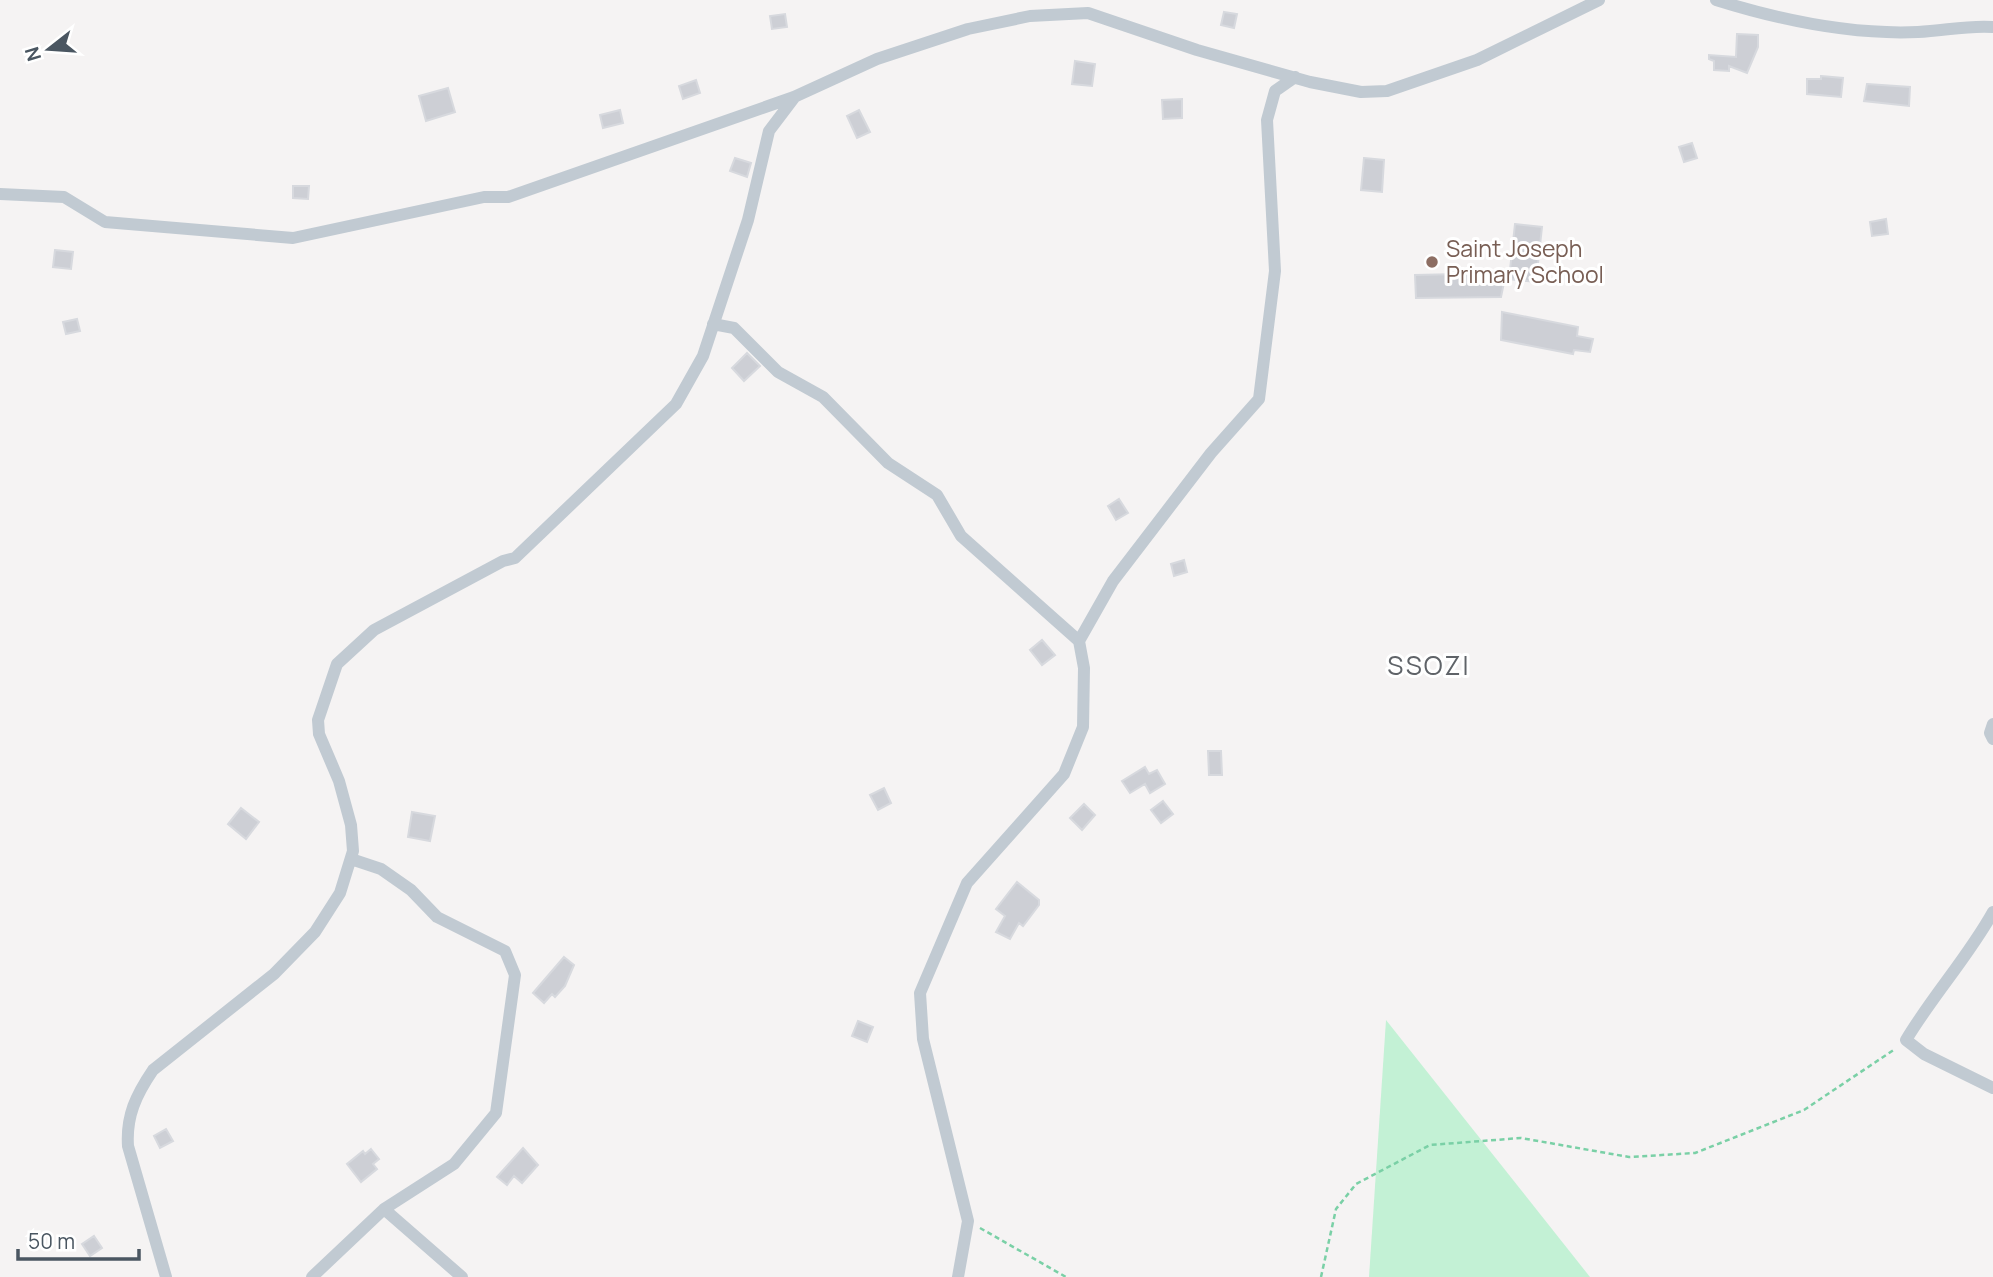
<svg xmlns="http://www.w3.org/2000/svg" width="1993" height="1277" font-family="Manrope,sans-serif">
<style>
.green{fill:#c3f1d5}
.building{fill:#cdcfd5;stroke:#d7d9de;stroke-width:2}
.lines{fill:none;stroke-linecap:round;stroke-linejoin:round}
.path{stroke:#7ad0a6;stroke-width:2.5;stroke-dasharray:5 3.5;stroke-linecap:butt}
.minor{stroke:#c1cad2;stroke-width:12}
.education-dot{fill:#8d6e63;stroke:#fff;stroke-width:2.5}
.labels{text-anchor:middle;stroke-width:6;stroke-linejoin:round;paint-order:stroke}
.education-label{font-size:23px;fill:#785e54;stroke:#fff;text-anchor:start}
.quarter-label{font-size:26px;letter-spacing:2px;fill:#5f6368;stroke:#fff}
</style>
<rect width="100%" height="100%" fill="#f5f3f3"/>
<path class="green" d="M 1386,1020 L 1590,1277 L 1369,1277 Z"/>
<path class="building" d="M 1224,12 L 1237,14 L 1234,28 L 1221,25 Z
M 785,14 L 787,27 L 772,29 L 770,16 Z
M 1737,34 L 1758,35 L 1758,47 L 1747,73 L 1729,66 L 1729,71 L 1714,70 L 1714,61 L 1709,59 L 1709,55 L 1736,57 Z
M 1075,61 L 1095,64 L 1092,86 L 1072,84 Z
M 1821,76 L 1843,78 L 1841,97 L 1807,94 L 1807,79 L 1821,79 Z
M 696,80 L 700,93 L 683,99 L 679,86 Z
M 1867,84 L 1910,87 L 1909,106 L 1864,101 Z
M 448,88 L 455,112 L 426,121 L 419,96 Z
M 1182,99 L 1182,118 L 1163,119 L 1162,100 Z
M 620,110 L 623,123 L 603,128 L 600,115 Z
M 859,110 L 870,132 L 857,138 L 847,116 Z
M 1692,143 L 1697,158 L 1684,162 L 1679,147 Z
M 735,158 L 751,163 L 747,177 L 730,171 Z
M 1364,158 L 1384,160 L 1382,192 L 1361,190 Z
M 293,186 L 309,186 L 308,199 L 293,198 Z
M 1886,219 L 1888,234 L 1872,236 L 1870,222 Z
M 1515,224 L 1542,227 L 1536,282 L 1509,279 Z
M 55,250 L 73,252 L 71,269 L 53,267 Z
M 1506,273 L 1501,297 L 1416,298 L 1415,275 Z
M 1502,312 L 1578,327 L 1577,336 L 1593,339 L 1590,352 L 1574,350 L 1573,354 L 1501,340 Z
M 77,319 L 80,331 L 66,334 L 63,322 Z
M 747,353 L 760,366 L 744,381 L 732,368 Z
M 1119,499 L 1128,513 L 1116,520 L 1108,506 Z
M 1184,560 L 1187,572 L 1174,576 L 1171,564 Z
M 1042,640 L 1055,655 L 1042,665 L 1030,650 Z
M 1208,751 L 1221,751 L 1222,775 L 1209,775 Z
M 1145,767 L 1149,774 L 1157,770 L 1165,784 L 1150,793 L 1145,784 L 1130,793 L 1122,781 Z
M 884,788 L 891,803 L 878,810 L 870,795 Z
M 1163,801 L 1173,814 L 1161,823 L 1151,810 Z
M 1084,804 L 1095,815 L 1082,830 L 1070,818 Z
M 241,808 L 259,822 L 246,839 L 228,824 Z
M 412,812 L 435,816 L 430,841 L 408,837 Z
M 1017,882 L 1039,900 L 1039,905 L 1023,926 L 1019,923 L 1010,939 L 996,932 L 1005,916 L 996,909 Z
M 564,957 L 574,965 L 565,986 L 555,997 L 552,994 L 544,1003 L 533,993 Z
M 858,1021 L 873,1027 L 867,1042 L 852,1036 Z
M 166,1129 L 173,1141 L 160,1148 L 154,1136 Z
M 523,1148 L 538,1165 L 522,1183 L 514,1176 L 507,1185 L 497,1177 Z
M 371,1149 L 379,1159 L 373,1164 L 377,1169 L 361,1182 L 347,1164 L 363,1151 L 365,1154 Z
M 94,1236 L 102,1248 L 90,1256 L 82,1244 Z"/>
<g class="lines">
<path class="path" d="M 980,1228 L 1066,1277
M 1321,1277 L 1336,1209 L 1356,1184 L 1430,1145 L 1521,1138 L 1629,1157 L 1695,1153 L 1804,1110 L 1895,1049"/>
<path class="minor" d="M 1716,0 C 1780,20 1851,35 1918,32 C 1944,31 1967,25 1993,27
M 0,194 L 64,197 L 105,222 L 293,238 L 484,197 L 508,197 L 794,97 L 877,59 L 968,29 L 1030,16 L 1088,13 L 1197,50 L 1310,82 L 1361,92 L 1387,91 L 1477,60 L 1599,0
M 713,324 L 734,328 L 778,372 L 823,397 L 888,463 L 937,495 L 961,536 L 1079,641
M 1993,724 L 1990,733 L 1993,739
M 1993,912 C 1968,957 1933,995 1906,1040 L 1924,1054 L 1993,1088
M 384,1209 L 462,1277
M 166,1277 L 128,1146 C 126,1116 136,1095 153,1070 L 274,974 L 315,932 L 340,893 L 353,851 L 351,825 L 339,781 L 319,734 L 318,720 L 337,664 L 374,630 L 503,561 L 515,558 L 676,404 L 703,356 L 748,220 L 769,131 L 794,98
M 312,1277 L 384,1209 L 454,1164 L 496,1113 L 515,975 L 505,951 L 437,917 L 411,890 L 381,869 L 351,859
M 958,1277 L 968,1221 L 923,1039 L 920,993 L 967,883 L 1064,774 L 1083,727 L 1084,668 L 1079,641 L 1113,581 L 1211,453 L 1259,399 L 1275,271 L 1267,120 L 1275,91 L 1295,77"/>
</g>
<circle class="education-dot" cx="1432" cy="262" r="7"/>
<g class="labels">
<g class="education-label">
<text x="1446" y="257">Saint Joseph<tspan x="1446" dy="26">Primary School</tspan></text>
</g>
<g class="quarter-label">
<text x="1429" y="675">SSOZI</text>
</g>
</g>
<g transform="translate(49 49) rotate(253)" stroke="#ffffff" stroke-width="5" paint-order="stroke">
<path d="M0-5L12 26L0 18L-12 26Z" fill="#4a5661"/>
<text y="-10" font-size="19" font-weight="bold" text-anchor="middle" fill="#4a5661">N</text>
</g>
<path d="M18 1249v10h121v-10" fill="none" stroke="#4a5661" stroke-width="3.5"/>
<text x="28" y="1249" font-size="21" fill="#4a5661" stroke="#ffffff" stroke-width="5" paint-order="stroke">50 m</text>
</svg>
